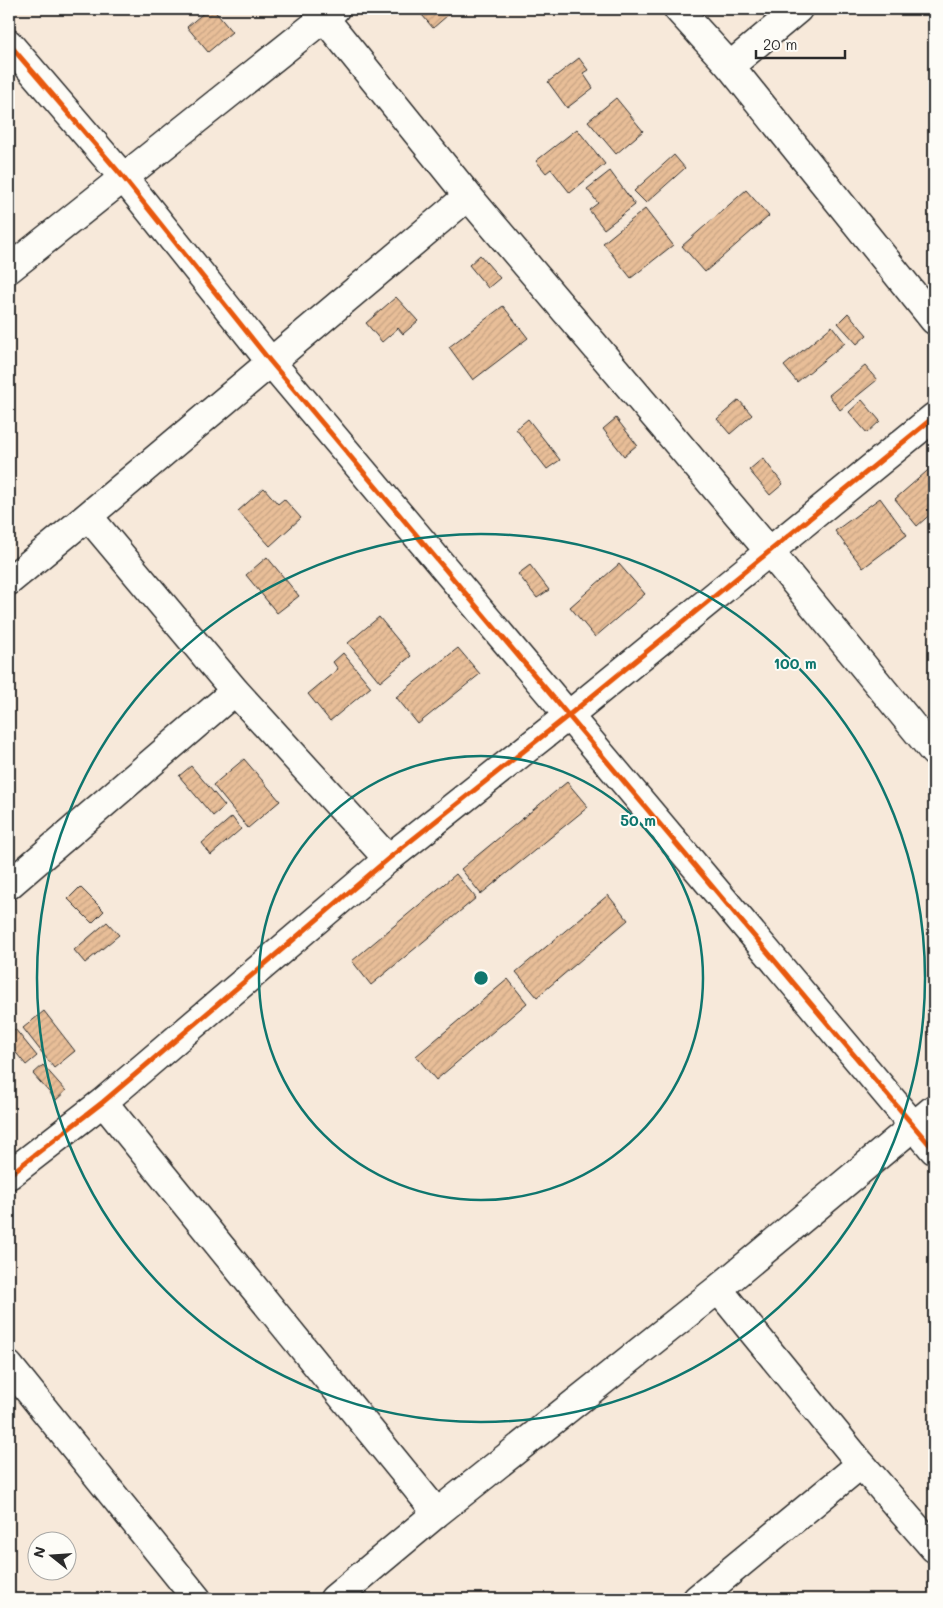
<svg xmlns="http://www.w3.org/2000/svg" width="943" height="1608" font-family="Mali,sans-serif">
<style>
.building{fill:url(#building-hatch);stroke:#2b2b2b}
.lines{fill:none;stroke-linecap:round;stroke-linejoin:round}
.street-casing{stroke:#2b2b2b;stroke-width:31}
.secondary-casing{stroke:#2b2b2b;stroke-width:31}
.street{stroke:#fdfcf7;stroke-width:28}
.secondary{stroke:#fdfcf7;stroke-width:28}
.cycleway-casing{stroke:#fdfcf7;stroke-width:8}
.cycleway{stroke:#e8590c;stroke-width:5}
.ring{fill:none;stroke:#0f766e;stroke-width:2.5}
.centre{fill:#0f766e;stroke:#fdfcf7;stroke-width:2.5}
.ring-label{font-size:15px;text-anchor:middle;font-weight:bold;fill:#0f766e;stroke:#fdfcf7;stroke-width:4;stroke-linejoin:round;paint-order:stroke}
</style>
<defs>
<pattern id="building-hatch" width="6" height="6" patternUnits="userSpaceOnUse" patternTransform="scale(1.25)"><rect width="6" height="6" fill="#e8be98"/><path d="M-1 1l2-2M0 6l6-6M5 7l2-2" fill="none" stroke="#c7a383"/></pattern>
</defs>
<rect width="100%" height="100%" fill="#f7e9da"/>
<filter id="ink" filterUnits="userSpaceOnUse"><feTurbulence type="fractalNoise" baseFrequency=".02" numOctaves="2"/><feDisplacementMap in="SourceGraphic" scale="10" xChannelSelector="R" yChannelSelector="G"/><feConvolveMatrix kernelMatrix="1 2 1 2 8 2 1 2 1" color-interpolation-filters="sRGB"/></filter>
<g filter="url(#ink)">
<path class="building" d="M 208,9 L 213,9 L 232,32 L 208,52 L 187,27 Z
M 417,9 L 455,9 L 433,28 Z
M 579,58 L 588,70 L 583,73 L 593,88 L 567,108 L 548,82 Z
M 616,98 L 643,131 L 616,154 L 588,121 Z
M 577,129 L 605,164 L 570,193 L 551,169 L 546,173 L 536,161 Z
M 674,155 L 685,168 L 646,203 L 634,191 Z
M 610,171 L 635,205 L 604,229 L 589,210 L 598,203 L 587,189 Z
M 746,190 L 769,216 L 705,272 L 682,246 Z
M 645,209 L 673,245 L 631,278 L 603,243 Z
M 480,255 L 500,278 L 488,288 L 469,265 Z
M 396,297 L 418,321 L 403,334 L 398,328 L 382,342 L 366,323 Z
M 503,306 L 528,338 L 473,380 L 449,347 Z
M 848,313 L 867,335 L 857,344 L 838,323 Z
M 832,326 L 845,343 L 797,382 L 784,366 Z
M 865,366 L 877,380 L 840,410 L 829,395 Z
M 739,400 L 752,415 L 730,434 L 717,419 Z
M 862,400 L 880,421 L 867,433 L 849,412 Z
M 616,418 L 637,445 L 624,456 L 603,429 Z
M 528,419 L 560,460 L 547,469 L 516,429 Z
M 763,458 L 783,484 L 770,495 L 749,470 Z
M 934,465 L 934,511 L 917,526 L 895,499 Z
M 264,488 L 278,504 L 284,499 L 301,518 L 270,546 L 238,511 Z
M 880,498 L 907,535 L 863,568 L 835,531 Z
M 267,557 L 299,596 L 277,613 L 246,575 Z
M 619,564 L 645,594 L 595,637 L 570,607 Z
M 530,565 L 549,590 L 537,598 L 518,574 Z
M 379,617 L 411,656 L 380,682 L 348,643 Z
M 458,648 L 480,674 L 418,724 L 396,697 Z
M 343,653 L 371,687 L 330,721 L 308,694 L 338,669 L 333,662 Z
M 244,759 L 280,801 L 248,828 L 213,785 Z
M 191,766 L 225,806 L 213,816 L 179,776 Z
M 567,782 L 588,807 L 481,894 L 461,869 Z
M 232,817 L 241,829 L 211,855 L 202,843 Z
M 456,874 L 476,898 L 371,985 L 352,961 Z
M 80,887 L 104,911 L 92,923 L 68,899 Z
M 608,895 L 628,920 L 537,997 L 516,972 Z
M 107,922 L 119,935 L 85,963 L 74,950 Z
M 508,979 L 527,1003 L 436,1080 L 416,1056 Z
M 44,1011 L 75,1051 L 54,1068 L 23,1028 Z
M 15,1029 L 37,1056 L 26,1065 L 9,1044 L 9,1034 Z
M 43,1065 L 66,1091 L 56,1100 L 33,1074 Z"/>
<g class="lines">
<g class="street-casing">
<path id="street" d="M 317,9 L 468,196 L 769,551 L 934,752
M 9,44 L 123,177 L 270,361 L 934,1150
M 730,66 L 798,9
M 9,269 L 335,9
M 88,516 L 235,691 L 388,859
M 9,581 L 88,516 L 468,196
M 9,885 L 235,691
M 103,1102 L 437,1513
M 9,1175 L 103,1102 L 388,859 L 569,715 L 934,417
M 718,1289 L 861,1464 L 934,1548
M 9,1366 L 197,1599
M 334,1599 L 437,1513 L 718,1289 L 934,1109
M 697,1599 L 861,1464"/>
</g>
<g class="secondary-casing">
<path id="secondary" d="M 678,9 L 730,66 L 934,320"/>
</g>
<use href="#street" class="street"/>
<use href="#secondary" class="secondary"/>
<g class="cycleway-casing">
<path id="cycleway" d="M 9,44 L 123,177 L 270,361 L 934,1150
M 9,1175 L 103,1102 L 388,859 L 569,715 L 934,417"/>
</g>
<use href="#cycleway" class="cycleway"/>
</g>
</g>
<g class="ring">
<circle cx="481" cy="978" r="222"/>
<circle cx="481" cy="978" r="444"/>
</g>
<circle cx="481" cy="978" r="8" class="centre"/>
<g class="ring-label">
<text x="795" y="669">100 m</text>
<text x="638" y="826">50 m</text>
</g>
<rect width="943" height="1608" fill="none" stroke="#fdfcf7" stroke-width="30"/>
<rect x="15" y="15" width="913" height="1578" fill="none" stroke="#2b2b2b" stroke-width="2" filter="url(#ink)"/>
<g transform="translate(52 1556) rotate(287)"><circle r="24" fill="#fdfcf7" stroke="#a9a8a5"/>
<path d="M0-4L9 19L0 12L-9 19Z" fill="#2b2b2b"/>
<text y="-8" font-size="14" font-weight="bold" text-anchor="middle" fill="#2b2b2b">N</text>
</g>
<path d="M756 50v8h89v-8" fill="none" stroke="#2b2b2b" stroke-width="2.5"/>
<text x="763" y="50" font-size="15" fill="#2b2b2b" stroke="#fdfcf7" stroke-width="4" paint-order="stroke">20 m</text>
</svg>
